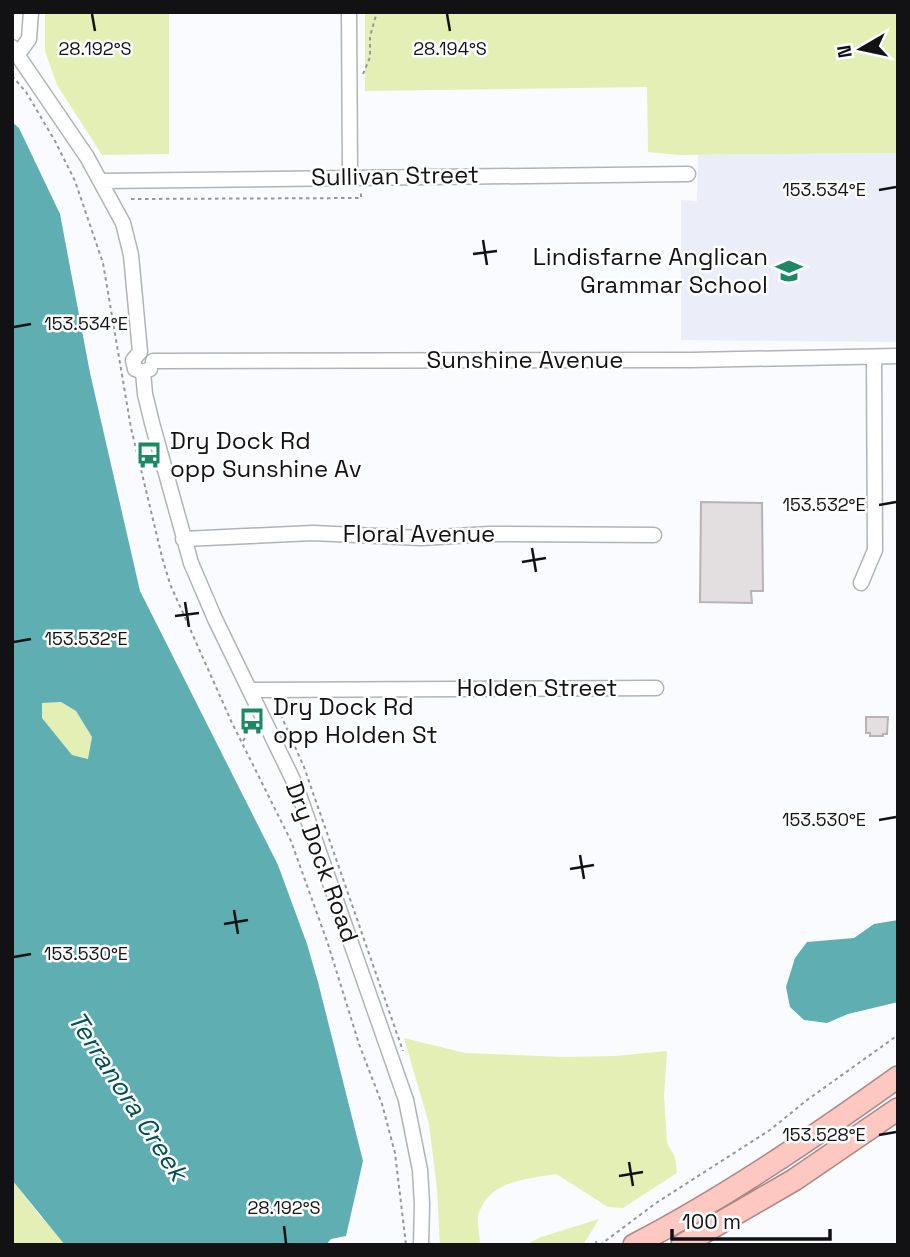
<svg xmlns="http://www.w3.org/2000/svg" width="910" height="1257" font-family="'Space Grotesk',sans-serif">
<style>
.built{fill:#ebeef8}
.green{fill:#e4efb6}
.water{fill:#5eaeb2;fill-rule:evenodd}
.building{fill:#e3dee0;stroke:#b8b3b5;stroke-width:2}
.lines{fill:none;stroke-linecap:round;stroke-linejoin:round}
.minor-casing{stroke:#b0b3b7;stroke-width:17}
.highway-casing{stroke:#ab8884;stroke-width:24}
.path{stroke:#96979b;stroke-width:2;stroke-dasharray:3.5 3.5;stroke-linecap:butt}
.minor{stroke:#fff;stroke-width:14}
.highway{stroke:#fdc8c1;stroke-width:21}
.ticks{fill:none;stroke:#121214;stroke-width:2.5}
.labels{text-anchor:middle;stroke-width:5;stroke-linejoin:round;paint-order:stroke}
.street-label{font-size:24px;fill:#121214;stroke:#fff}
.poi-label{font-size:24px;fill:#121214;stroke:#fff;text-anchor:start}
.water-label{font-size:26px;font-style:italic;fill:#004e51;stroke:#fff}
.ticks-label{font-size:18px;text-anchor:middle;fill:#121214;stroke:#fff;stroke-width:5;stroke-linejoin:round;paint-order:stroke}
</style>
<rect width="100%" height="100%" fill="#f9fbff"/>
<path class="built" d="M 898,153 L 898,342 L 681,340 L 681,200 L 697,201 L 698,155 Z"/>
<path class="green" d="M 45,12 L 169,12 L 169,154 L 102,155 L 57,85 L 45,51 Z
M 365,12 L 898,12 L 898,153 L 679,155 L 648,152 L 647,87 L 365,91 Z
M 61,702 L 76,711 L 92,737 L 89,759 L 72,755 L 42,718 L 42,703 Z
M 404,1038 L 465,1053 L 565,1057 L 615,1056 L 667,1051 L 664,1096 L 667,1143 L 675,1157 L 677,1173 L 623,1208 L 608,1207 L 556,1174 C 527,1179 486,1181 478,1217 C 477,1225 480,1236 480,1245 L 440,1245 L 437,1189 L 429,1124 Z
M 12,1180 L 40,1216 L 64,1241 L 65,1245 L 12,1245 Z
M 599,1219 L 583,1245 L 525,1245 L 541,1237 Z"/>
<path class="water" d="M 12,122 L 19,128 L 60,214 L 90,373 L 140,591 L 278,865 L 307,944 L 318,982 L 363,1161 L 346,1236 L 331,1239 L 326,1245 L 65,1245 L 12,1180 ZM 61,702 L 76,711 L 92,737 L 88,759 L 72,755 L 42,718 L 42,703 Z
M 898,920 L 898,1002 L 848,1014 L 827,1023 L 804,1020 L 790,1007 L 786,987 L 795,958 L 807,942 L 854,938 L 874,924 Z"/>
<path class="building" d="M 701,502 L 762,503 L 763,591 L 751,591 L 752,603 L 700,602 Z
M 866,717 L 888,717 L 887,734 L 883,734 L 883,736 L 870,736 L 870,733 L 866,733 Z"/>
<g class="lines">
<g class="minor-casing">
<path id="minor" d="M 349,12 L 350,176
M 12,47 L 87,157 L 123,223 L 131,255 L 140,352
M 18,54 L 29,39 L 31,12
M 101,181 L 688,174
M 140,352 L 133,360 L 135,369 L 143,372 L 150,369
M 153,361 L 692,360 L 898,356
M 143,372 L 145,394 L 152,423 L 191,563 L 215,619 L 296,786 L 406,1100 L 420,1170 L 422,1204 L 421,1245
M 183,539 L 313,533 L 421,538 L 490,534 L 654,535
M 861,583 L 875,550 L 874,357
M 250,690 L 656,688"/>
</g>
<g class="highway-casing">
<path id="highway" d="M 634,1245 C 726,1197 814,1137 898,1077
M 682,1245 L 794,1180 L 898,1109"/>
</g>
<path class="path" d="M 363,74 L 370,57 L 370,36 L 377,12
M 12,76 L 26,92 L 55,141 L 75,181 L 103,263 L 131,428 L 162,557 L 170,584 L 232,723 L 291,841 L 328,944 L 359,1044 L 382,1104 L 395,1153 L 406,1245
M 131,199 L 361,198 L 361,191
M 275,702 L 304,767 L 403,1051
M 243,741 L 252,728
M 589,1245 L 596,1242 L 597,1245
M 600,1245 L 656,1203 L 770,1130 L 807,1100 L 898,1035"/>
<use href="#minor" class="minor"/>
<use href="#highway" class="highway"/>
</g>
<path class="ticks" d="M 92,14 L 95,31M 447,14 L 450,31M 879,190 L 896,187M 483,240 L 487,265M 473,254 L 497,251M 14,327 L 31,324M 879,505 L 896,502M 532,548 L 536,572M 522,562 L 546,558M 185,602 L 189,627M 175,616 L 199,613M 14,642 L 31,639M 879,820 L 896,817M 580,855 L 584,879M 570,869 L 594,865M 234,910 L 238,934M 224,924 L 248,920M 14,957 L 31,954M 879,1135 L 896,1132M 629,1162 L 633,1186M 619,1176 L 643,1172M 284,1226 L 286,1243"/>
<defs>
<g id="school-bare" transform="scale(2.1)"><path d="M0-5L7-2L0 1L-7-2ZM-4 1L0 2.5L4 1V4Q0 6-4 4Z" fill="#1d8865" stroke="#fff" stroke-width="2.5" paint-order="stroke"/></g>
<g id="bus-bare" transform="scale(2.1)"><path d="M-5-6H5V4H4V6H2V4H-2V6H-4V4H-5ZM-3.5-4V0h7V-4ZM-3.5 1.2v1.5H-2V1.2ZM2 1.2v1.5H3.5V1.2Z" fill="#1d8865" stroke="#fff" stroke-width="2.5" paint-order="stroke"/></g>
</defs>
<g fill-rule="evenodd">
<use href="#school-bare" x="789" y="271"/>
<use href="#bus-bare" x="149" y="455"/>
<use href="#bus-bare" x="252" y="721"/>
</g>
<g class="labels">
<g class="street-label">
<text transform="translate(395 176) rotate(-1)" y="8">Sullivan Street</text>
<text x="525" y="368">Sunshine Avenue</text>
<text x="419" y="542">Floral Avenue</text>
<text x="537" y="696">Holden Street</text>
<text transform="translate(322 862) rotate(70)" y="8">Dry Dock Road</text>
</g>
<g class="poi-label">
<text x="768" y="265" text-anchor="end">Lindisfarne Anglican<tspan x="768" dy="28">Grammar School</tspan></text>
<text x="170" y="449">Dry Dock Rd<tspan x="170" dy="28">opp Sunshine Av</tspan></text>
<text x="273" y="715">Dry Dock Rd<tspan x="273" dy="28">opp Holden St</tspan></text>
</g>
<g class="water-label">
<text transform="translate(128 1096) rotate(57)" y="9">Terranora Creek</text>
</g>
</g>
<g class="ticks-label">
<text x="95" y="55">28.192°S</text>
<text x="450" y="55">28.194°S</text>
<text x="824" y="196">153.534°E</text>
<text x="86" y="330">153.534°E</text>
<text x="824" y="511">153.532°E</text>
<text x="86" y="645">153.532°E</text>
<text x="824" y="826">153.530°E</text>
<text x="86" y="960">153.530°E</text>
<text x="824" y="1141">153.528°E</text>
<text x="284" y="1214">28.192°S</text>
</g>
<rect width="910" height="1257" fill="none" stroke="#121214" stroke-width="28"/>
<g transform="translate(861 49) rotate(261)" stroke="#ffffff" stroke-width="5" paint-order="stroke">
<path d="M0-5L12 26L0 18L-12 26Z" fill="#121214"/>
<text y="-10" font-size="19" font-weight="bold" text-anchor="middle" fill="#121214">N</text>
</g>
<path d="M672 1229v10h158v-10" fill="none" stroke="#121214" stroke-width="3.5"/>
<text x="682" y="1229" font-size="21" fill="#121214" stroke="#ffffff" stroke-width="5" paint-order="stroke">100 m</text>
</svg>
